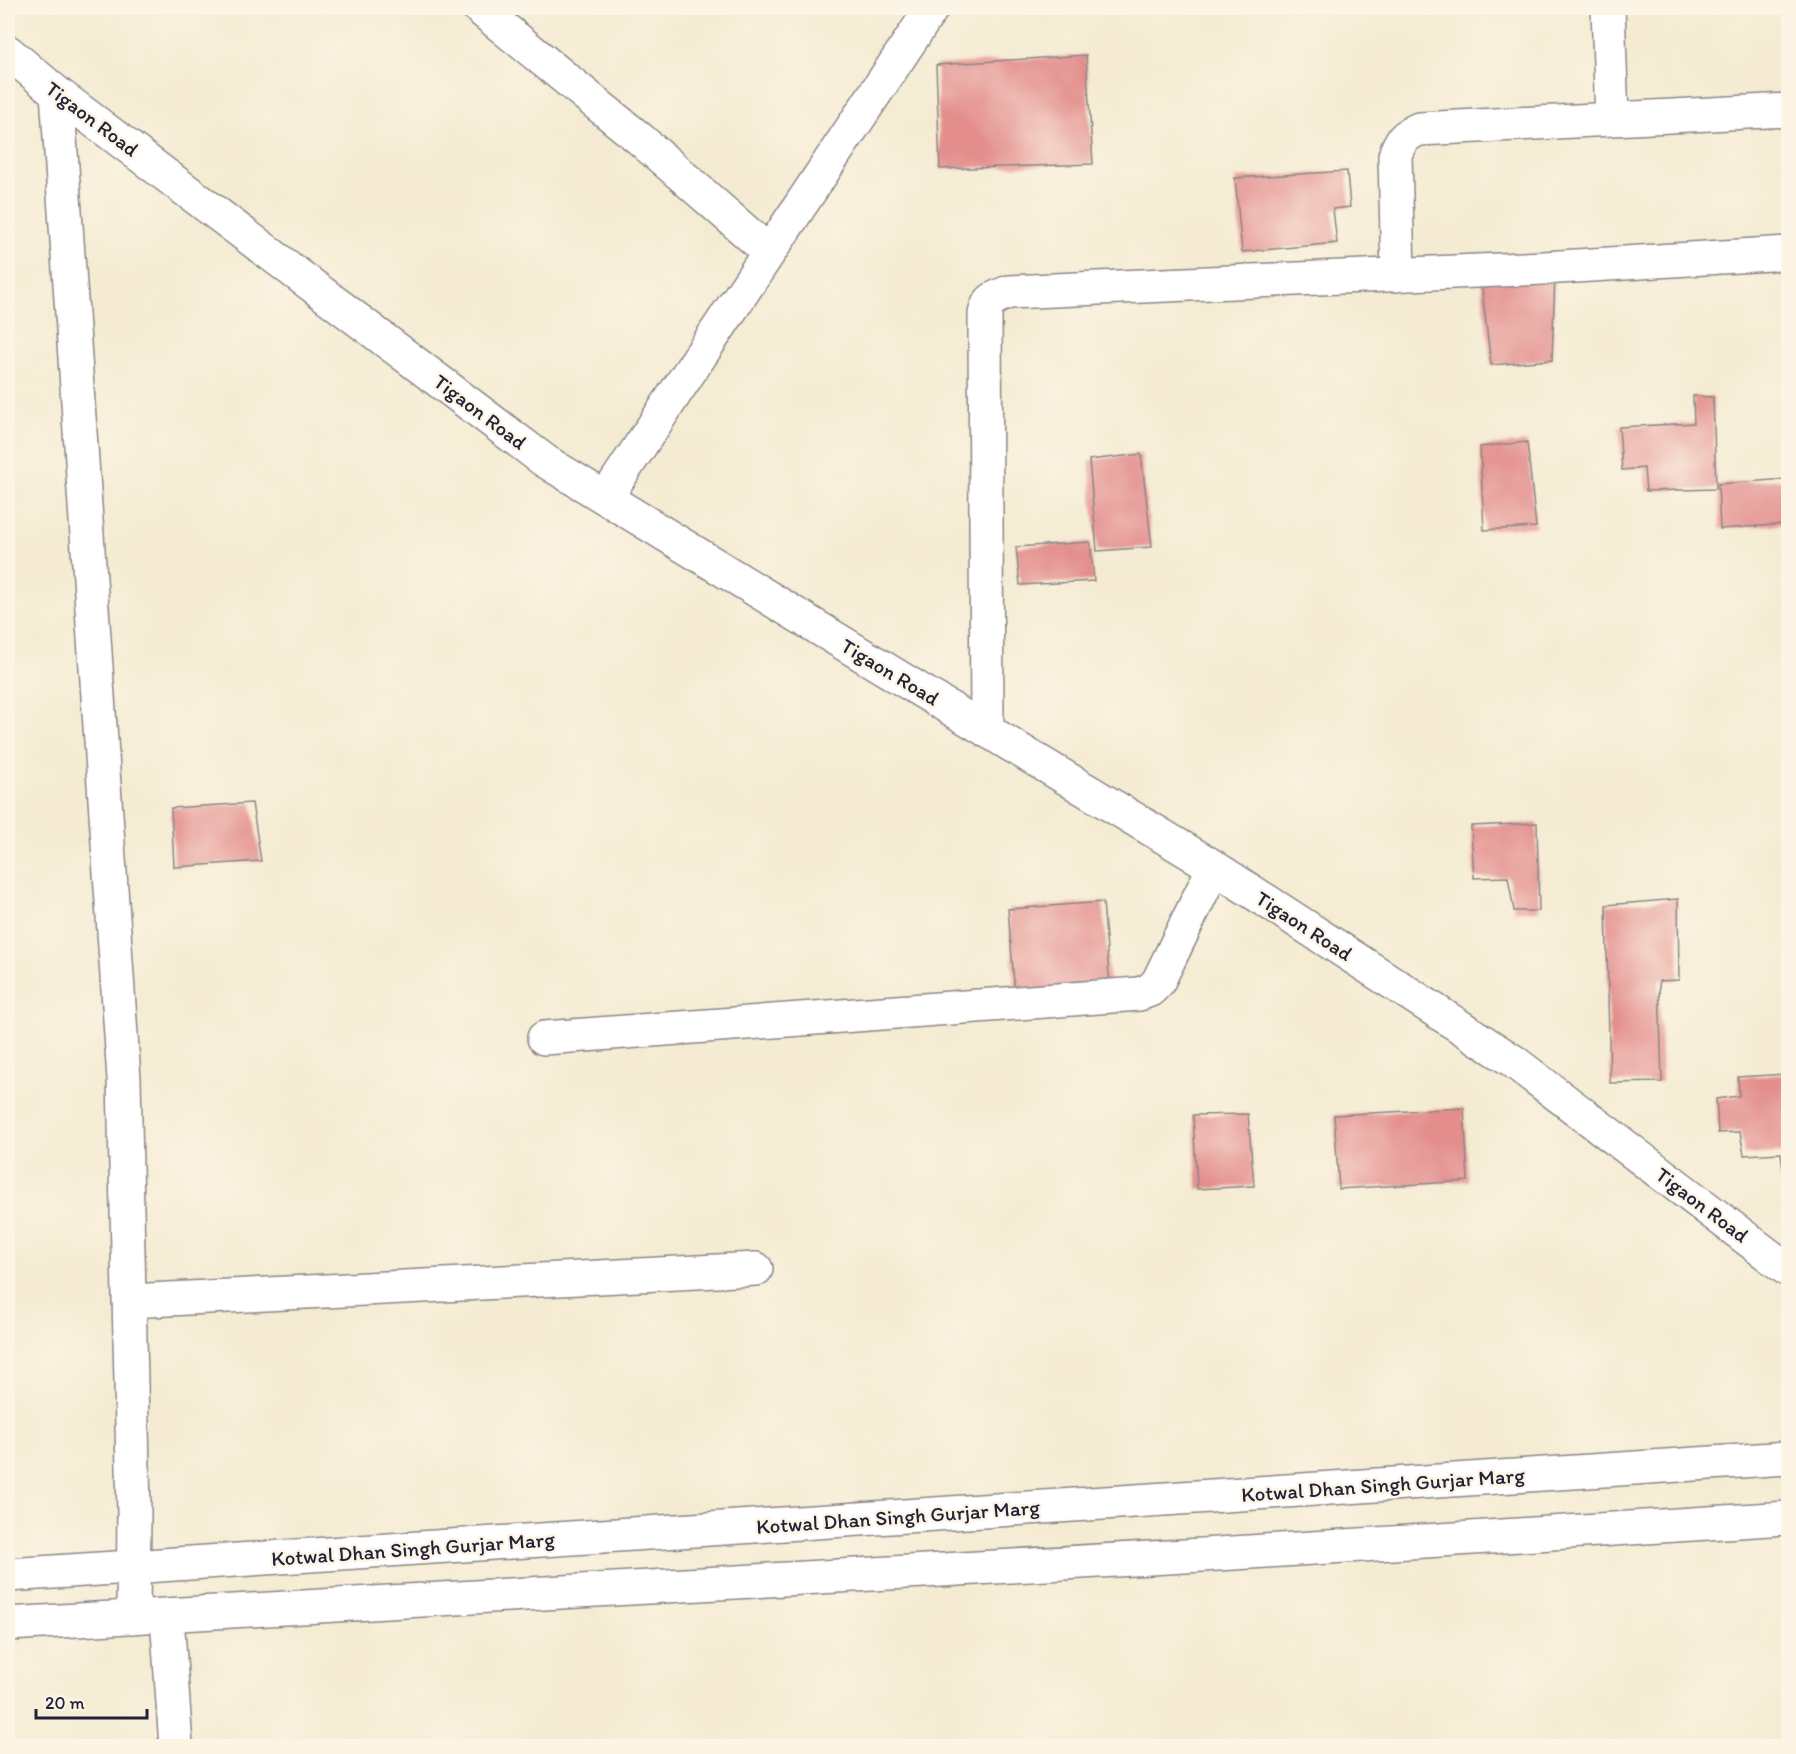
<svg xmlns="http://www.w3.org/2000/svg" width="1796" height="1754" font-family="Itim,sans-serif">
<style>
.building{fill:#e38d8c}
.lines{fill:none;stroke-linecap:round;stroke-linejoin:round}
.minor-casing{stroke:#8b8686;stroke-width:36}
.minor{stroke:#fff;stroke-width:33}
.labels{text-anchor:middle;stroke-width:5;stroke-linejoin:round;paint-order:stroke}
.street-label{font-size:21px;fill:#22223b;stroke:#fcf5e5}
</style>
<rect width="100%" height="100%" fill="#fcf5e5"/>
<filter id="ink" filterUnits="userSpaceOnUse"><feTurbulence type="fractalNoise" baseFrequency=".0167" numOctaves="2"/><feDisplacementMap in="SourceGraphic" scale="12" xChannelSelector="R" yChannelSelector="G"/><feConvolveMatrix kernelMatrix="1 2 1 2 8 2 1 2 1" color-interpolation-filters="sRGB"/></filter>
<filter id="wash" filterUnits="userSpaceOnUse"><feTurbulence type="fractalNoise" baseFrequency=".008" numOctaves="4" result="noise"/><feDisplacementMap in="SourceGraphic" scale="24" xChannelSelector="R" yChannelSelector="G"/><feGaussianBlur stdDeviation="1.35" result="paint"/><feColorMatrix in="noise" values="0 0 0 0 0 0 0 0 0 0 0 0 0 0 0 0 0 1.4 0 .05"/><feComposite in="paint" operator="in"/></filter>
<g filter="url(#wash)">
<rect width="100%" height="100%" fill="#f4ebd2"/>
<g id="blocks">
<path class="building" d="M 1086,55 L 1093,164 L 940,169 L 936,65 Z
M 1347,171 L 1350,207 L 1333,209 L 1337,243 L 1242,252 L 1235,178 Z
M 1555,275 L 1552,360 L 1491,365 L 1481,281 Z
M 1693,396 L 1713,397 L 1716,489 L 1646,491 L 1644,468 L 1622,470 L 1619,427 L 1694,423 Z
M 1527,442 L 1536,527 L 1484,530 L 1480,447 Z
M 1141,454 L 1152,547 L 1097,551 L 1089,460 Z
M 1787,479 L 1788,524 L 1720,529 L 1718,484 Z
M 1090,542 L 1094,581 L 1020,585 L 1016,547 Z
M 252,803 L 261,861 L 174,867 L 171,808 Z
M 1537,823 L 1539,911 L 1514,911 L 1508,877 L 1474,878 L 1471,826 Z
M 1678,899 L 1679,980 L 1659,981 L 1662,1082 L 1610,1083 L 1606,905 Z
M 1103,902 L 1110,987 L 1015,995 L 1008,909 Z
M 1788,1074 L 1788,1176 L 1784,1177 L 1781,1153 L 1744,1155 L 1740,1132 L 1718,1133 L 1716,1099 L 1739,1096 L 1738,1077 Z
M 1464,1108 L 1468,1181 L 1339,1189 L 1334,1115 Z
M 1248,1114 L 1254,1186 L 1197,1189 L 1193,1115 Z"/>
</g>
</g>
<g filter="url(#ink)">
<use href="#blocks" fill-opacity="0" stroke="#8b8686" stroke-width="1.5"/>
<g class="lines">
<g class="minor-casing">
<path id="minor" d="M 479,8 L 640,139 L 769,252
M 1608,8 L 1612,119
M 8,52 L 57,93 L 545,461 L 928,695 L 1214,867 L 1513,1061 L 1788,1270
M 57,93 L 124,1079 L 134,1512 L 133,1617
M 1398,275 L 1395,156 C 1399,141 1405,135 1419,129 L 1788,110
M 606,497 L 932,8
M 987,731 L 985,314 C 988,298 995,298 1009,292 L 1543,268 L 1788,253
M 544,1038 L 1139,994 L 1150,990 L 1158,982 L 1214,867
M 129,1301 L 756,1269
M 8,1575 L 1788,1458
M 167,1616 L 176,1746
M 8,1624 L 1202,1555 L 1788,1518"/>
</g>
<use href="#minor" class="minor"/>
</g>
</g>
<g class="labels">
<g class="street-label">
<text transform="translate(92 119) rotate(37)" y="7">Tigaon Road</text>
<text transform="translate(480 412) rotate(37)" y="7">Tigaon Road</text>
<text transform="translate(890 672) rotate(31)" y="7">Tigaon Road</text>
<text transform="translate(1304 926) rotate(33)" y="7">Tigaon Road</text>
<text transform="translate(1702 1205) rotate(37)" y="7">Tigaon Road</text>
<text transform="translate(1383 1485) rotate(-4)" y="7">Kotwal Dhan Singh Gurjar Marg</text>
<text transform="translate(898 1517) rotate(-4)" y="7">Kotwal Dhan Singh Gurjar Marg</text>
<text transform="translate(413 1549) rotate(-4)" y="7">Kotwal Dhan Singh Gurjar Marg</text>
</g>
</g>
<rect width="1796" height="1754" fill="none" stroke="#fcf5e5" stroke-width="30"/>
<path d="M36 1709v9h111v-9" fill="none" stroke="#22223b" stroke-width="3"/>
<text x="45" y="1709" font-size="18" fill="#22223b" stroke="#fcf5e5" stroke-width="4.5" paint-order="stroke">20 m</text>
</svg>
